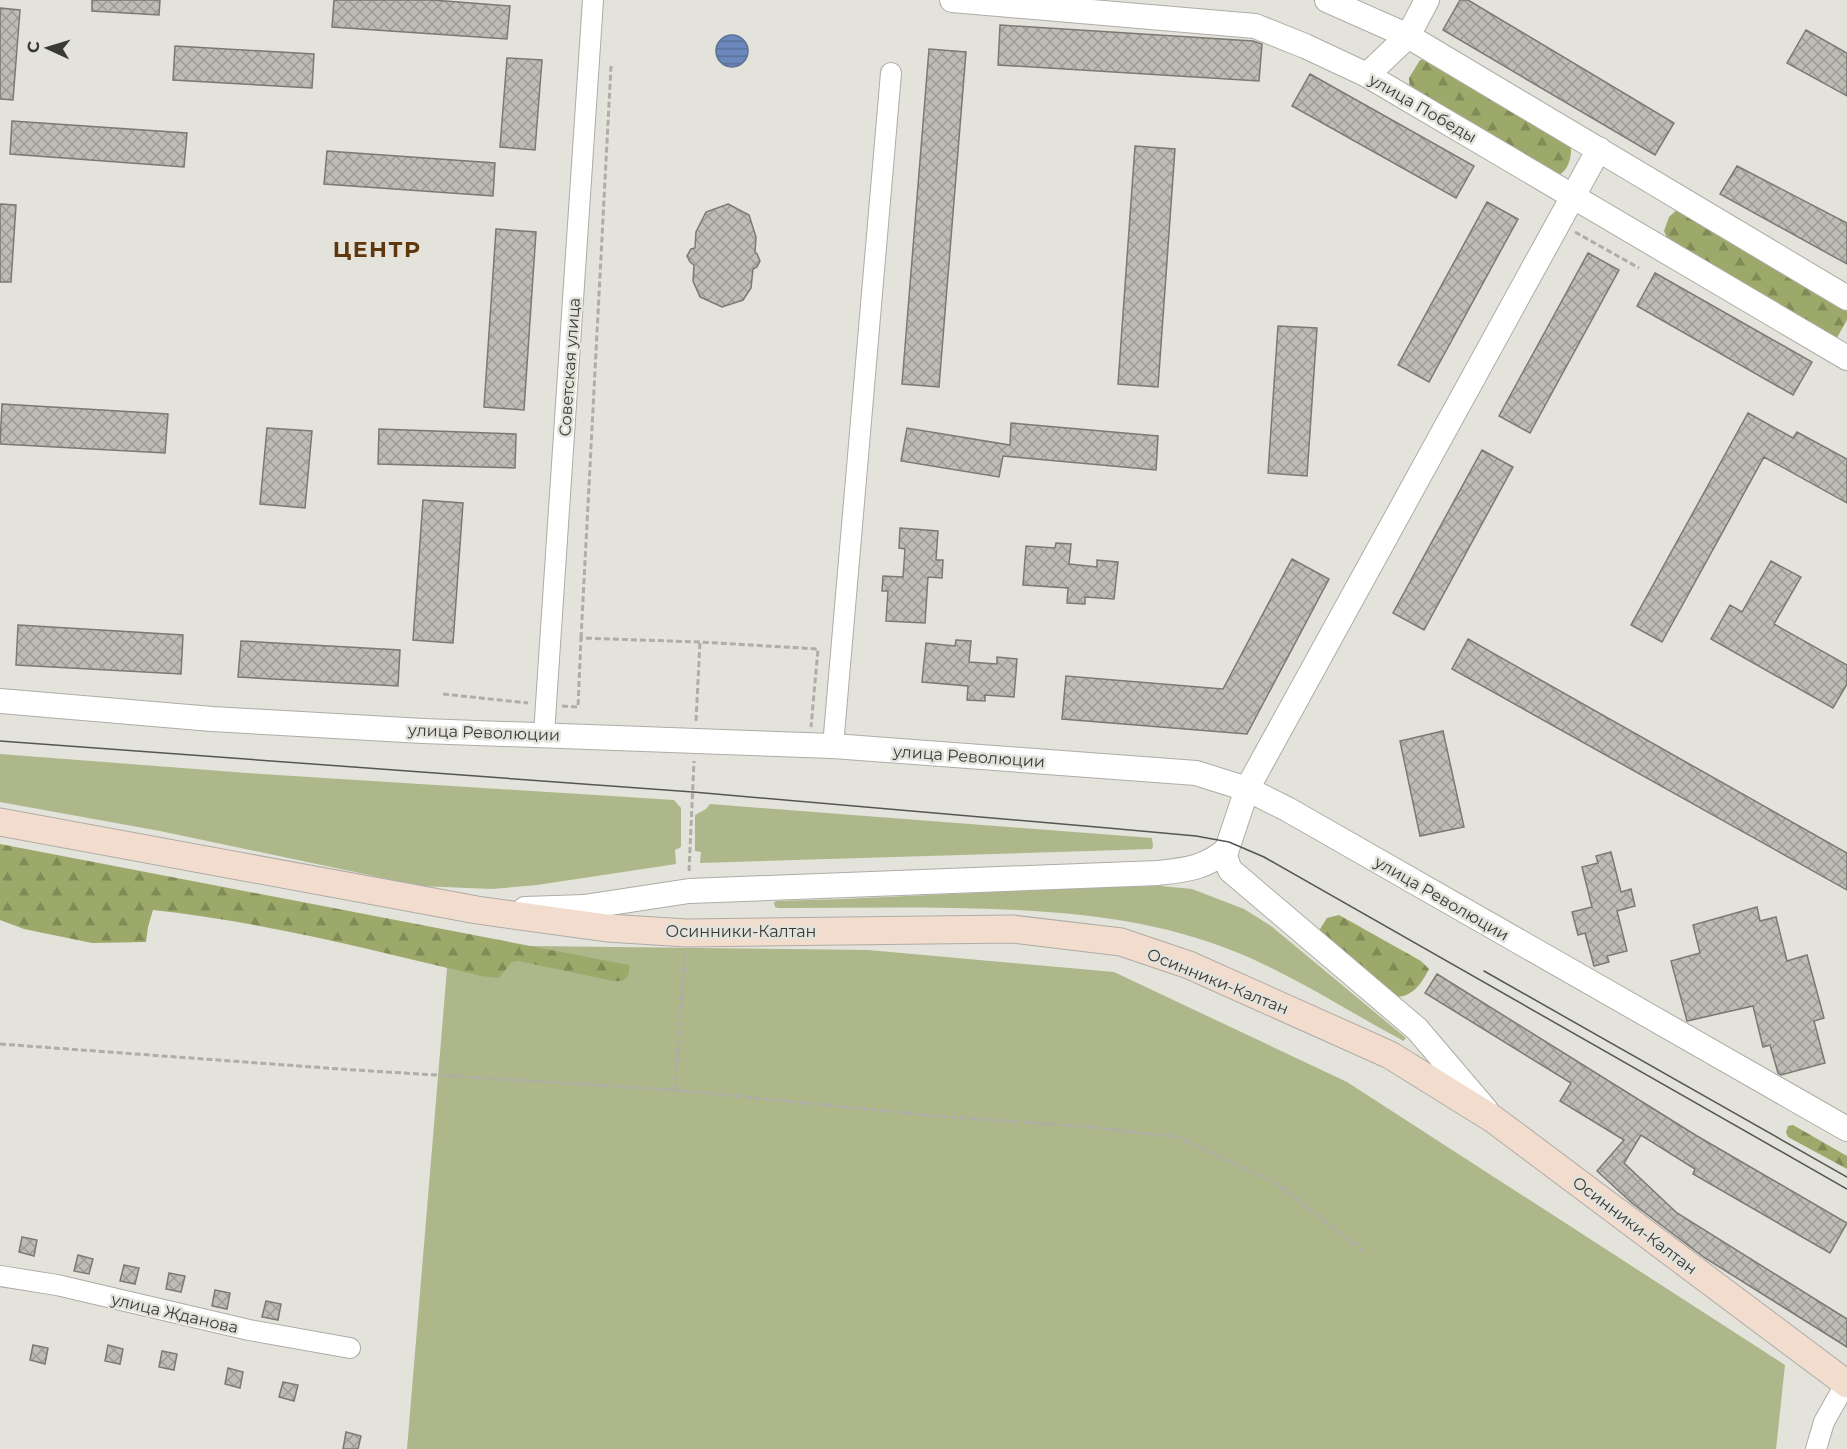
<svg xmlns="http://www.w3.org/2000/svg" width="1847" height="1449" font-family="Montserrat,sans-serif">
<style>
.green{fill:#adb78a}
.forest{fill:url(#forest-firs)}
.water{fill:url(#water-rules);stroke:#5c7093;stroke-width:1.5}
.building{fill:url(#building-cross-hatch);stroke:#7a7972;stroke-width:1.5}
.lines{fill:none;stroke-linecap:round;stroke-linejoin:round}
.minor-casing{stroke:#aeaca5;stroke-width:22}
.tertiary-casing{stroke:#aeaca5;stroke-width:26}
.secondary-casing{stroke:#aeaca5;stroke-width:29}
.path{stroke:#aeada7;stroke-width:3;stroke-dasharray:6 3;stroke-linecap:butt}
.minor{stroke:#fff;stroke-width:20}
.tertiary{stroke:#fff;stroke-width:24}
.secondary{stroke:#f2dcce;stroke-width:27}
.tram{stroke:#555552;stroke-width:1.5}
.labels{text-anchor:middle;stroke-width:5;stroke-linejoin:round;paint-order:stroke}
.street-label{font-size:16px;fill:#393936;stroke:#e3e2db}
.district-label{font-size:22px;font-weight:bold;letter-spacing:1.5px;fill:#60360d;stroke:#e3e2db}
</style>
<defs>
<pattern id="forest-firs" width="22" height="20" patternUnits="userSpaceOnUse" patternTransform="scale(1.5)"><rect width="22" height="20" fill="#9da96a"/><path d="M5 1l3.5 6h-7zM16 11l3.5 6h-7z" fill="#818b58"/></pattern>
<pattern id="water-rules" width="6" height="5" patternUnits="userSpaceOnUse" patternTransform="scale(1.5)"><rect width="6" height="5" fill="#6b87bb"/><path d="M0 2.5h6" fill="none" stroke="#596f99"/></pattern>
<pattern id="building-cross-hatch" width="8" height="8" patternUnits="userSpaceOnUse" patternTransform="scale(1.5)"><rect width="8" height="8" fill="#bdbcb5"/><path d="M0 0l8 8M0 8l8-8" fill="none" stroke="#9b9a94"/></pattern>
</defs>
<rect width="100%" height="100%" fill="#e3e2db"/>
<path class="green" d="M 0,754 L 247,773 L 674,800 L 681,808 L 681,847 L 675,850 L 676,864 L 537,885 L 492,889 L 421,886 L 160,831 L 0,802 Z
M 710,804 L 1152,838 L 1153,846 L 1152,849 L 700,863 L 701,852 L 695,851 L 695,815 L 706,809 Z
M 1160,886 L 1192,889 L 1244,909 L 1271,926 L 1406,1038 L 1403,1041 L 1400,1039 C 1346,1010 1293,975 1236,952 C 1145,915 1052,910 955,908 C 896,907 837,908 778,908 L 775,907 L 774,903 L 776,901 C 904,898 1032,888 1160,886 Z
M 449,945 L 868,950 L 1114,972 L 1347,1082 L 1785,1365 L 1776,1449 L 407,1449 Z"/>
<path class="forest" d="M 1420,60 L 1429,60 L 1570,142 C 1573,155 1569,171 1557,176 L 1410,91 L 1409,78 Z
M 1680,207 L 1847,304 L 1847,320 L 1835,341 L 1669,242 L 1664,231 L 1669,217 Z
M 0,844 L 629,965 C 630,978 626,982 613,981 L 518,961 L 512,962 L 499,978 L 481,976 C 373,950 264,922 153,910 L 148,927 L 146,942 L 92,943 L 24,929 L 0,920 Z
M 1339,915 L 1421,961 L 1429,969 C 1421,984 1413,997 1395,997 L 1325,944 L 1320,929 L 1327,918 Z
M 1793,1125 L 1847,1156 L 1847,1169 L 1788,1137 L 1786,1132 L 1788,1126 Z"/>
<path class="water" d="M716 51a16 16 0 1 1 32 0a16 16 0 1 1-32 0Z"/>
<path class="building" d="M 92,0 L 160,0 L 159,15 L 92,11 Z
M 334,0 L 432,0 L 510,6 L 507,39 L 332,27 Z
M 1460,0 L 1468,0 L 1674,123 L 1655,155 L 1443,30 Z
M 0,8 L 20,10 L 13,100 L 0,99 Z
M 1000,25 L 1253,41 L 1262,44 L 1259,81 L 998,65 Z
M 1806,30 L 1847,53 L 1847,96 L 1787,63 Z
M 175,46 L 314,54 L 312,88 L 173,80 Z
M 929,49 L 966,52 L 939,387 L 902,384 Z
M 507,58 L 542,60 L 535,150 L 500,147 Z
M 1310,74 L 1474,166 L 1456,198 L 1292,106 Z
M 12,121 L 187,133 L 184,167 L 10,154 Z
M 1135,146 L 1175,149 L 1158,387 L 1118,384 Z
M 327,151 L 495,163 L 493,196 L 324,184 Z
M 1737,166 L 1847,223 L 1847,264 L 1720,194 Z
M 1487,202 L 1518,219 L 1429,382 L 1398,365 Z
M 0,204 L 16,205 L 11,282 L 0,282 Z
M 728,204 L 749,215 L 756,237 L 755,252 L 757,254 L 760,261 L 757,267 L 753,269 L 751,288 L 743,300 L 722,307 L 700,297 L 693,281 L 694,265 L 690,262 L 687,256 L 691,249 L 695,248 L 696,232 L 706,212 Z
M 496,229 L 536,232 L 524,410 L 484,407 Z
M 1588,253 L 1619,270 L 1530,433 L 1499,416 Z
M 1655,273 L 1812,362 L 1793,395 L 1637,306 Z
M 1278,326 L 1317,328 L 1307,476 L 1268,473 Z
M 2,404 L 168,414 L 165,453 L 0,444 Z
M 1748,413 L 1793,438 L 1797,432 L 1847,459 L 1847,503 L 1764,457 L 1662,642 L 1631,625 Z
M 1011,423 L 1158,436 L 1156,470 L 1003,456 L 999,477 L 901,461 L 907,428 L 1010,445 Z
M 267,428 L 312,431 L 305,508 L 260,504 Z
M 379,429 L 516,434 L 515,468 L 378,464 Z
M 1482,450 L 1513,467 L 1424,630 L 1393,613 Z
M 423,500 L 463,503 L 453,643 L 413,640 Z
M 900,528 L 938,531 L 936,560 L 943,560 L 942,578 L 928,577 L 925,623 L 886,621 L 888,591 L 882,591 L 883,576 L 903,577 L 905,549 L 899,548 Z
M 1056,543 L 1071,544 L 1069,564 L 1097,567 L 1097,560 L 1118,562 L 1114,599 L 1085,597 L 1085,604 L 1067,603 L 1068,588 L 1023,585 L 1026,546 L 1055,548 Z
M 1292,559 L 1329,579 L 1247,734 L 1062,719 L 1066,676 L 1223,689 Z
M 1771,561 L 1801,577 L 1774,624 L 1847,665 L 1847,684 L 1833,708 L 1711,639 L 1730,605 L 1742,612 Z
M 18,625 L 183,635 L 181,674 L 16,665 Z
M 1468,639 L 1847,853 L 1847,890 L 1452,669 Z
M 956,640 L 971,641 L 969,662 L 997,664 L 997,657 L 1017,659 L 1014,697 L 985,695 L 985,701 L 967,700 L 968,686 L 922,682 L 926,643 L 955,646 Z
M 241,641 L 400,650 L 398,686 L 238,677 Z
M 1443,731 L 1464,827 L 1420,836 L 1400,741 Z
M 1611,852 L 1621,892 L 1631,889 L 1635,906 L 1617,911 L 1627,951 L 1607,956 L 1609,962 L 1594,966 L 1585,933 L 1578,935 L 1572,912 L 1592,907 L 1582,867 L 1598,863 L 1596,856 Z
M 1757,907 L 1760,921 L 1776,917 L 1787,961 L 1807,955 L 1824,1018 L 1814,1021 L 1825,1063 L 1781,1075 L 1778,1073 L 1770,1045 L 1763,1047 L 1753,1006 L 1687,1021 L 1671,961 L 1700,953 L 1693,925 Z
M 1437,974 L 1697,1136 L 1847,1223 L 1830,1253 L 1693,1174 L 1695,1169 L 1641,1135 L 1624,1163 L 1677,1213 L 1847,1319 L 1847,1347 L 1705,1258 L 1632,1203 L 1597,1171 L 1624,1140 L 1560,1101 L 1571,1083 L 1425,993 Z
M 22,1237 L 37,1240 L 34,1256 L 19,1252 Z
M 78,1255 L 93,1259 L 89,1274 L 74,1271 Z
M 124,1265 L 139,1268 L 135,1284 L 120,1281 Z
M 169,1273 L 185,1276 L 181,1292 L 166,1289 Z
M 215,1290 L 230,1293 L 227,1309 L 212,1306 Z
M 266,1301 L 281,1304 L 278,1320 L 262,1317 Z
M 33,1345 L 48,1348 L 45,1364 L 30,1360 Z
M 108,1345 L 123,1349 L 120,1364 L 105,1361 Z
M 162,1351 L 177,1354 L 174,1370 L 159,1367 Z
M 228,1368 L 243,1372 L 240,1388 L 225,1384 Z
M 283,1382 L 298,1385 L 294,1401 L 279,1397 Z
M 346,1432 L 361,1436 L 358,1449 L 343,1449 Z"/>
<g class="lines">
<g class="minor-casing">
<path id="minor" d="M 544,734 L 593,0
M 833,746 L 891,73
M 0,1276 L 57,1285 L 249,1330 L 350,1348
M 1816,1449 L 1824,1422 L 1846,1383"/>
</g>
<g class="tertiary-casing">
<path id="tertiary" d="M 952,0 L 1255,26 L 1305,46 L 1367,75 L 1847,358
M 1327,0 L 1408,36 L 1847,298
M 1367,75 L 1408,36 L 1427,0
M 0,701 L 212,719 L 423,731 L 833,746 L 1196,773 L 1247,789 L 1287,809 L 1847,1129
M 1227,849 L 1247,789 L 1599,149
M 525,909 L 584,907 L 689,891 L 1158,873 C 1184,870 1207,868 1227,849 L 1225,856 L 1230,870 L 1417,1029 L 1486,1110"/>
</g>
<g class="secondary-casing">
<path id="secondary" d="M 0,822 L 477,910 L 607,928 L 687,933 L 1012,929 L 1121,942 L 1189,965 L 1390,1055 L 1493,1119 L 1847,1384"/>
</g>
<path class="path" d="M 1575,232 L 1639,268
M 581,638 L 611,66
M 443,694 L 528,703
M 562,706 L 578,707 L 581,638 L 700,642 L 818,649 L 811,727
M 696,721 L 700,642
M 689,871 L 694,761
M 0,1044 L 340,1069 L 675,1090 L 937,1116 L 1090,1127 L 1177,1137 L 1274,1182 L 1364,1251
M 675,1090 L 685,952"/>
<use href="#minor" class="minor"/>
<use href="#tertiary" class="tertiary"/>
<use href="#secondary" class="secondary"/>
<path class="tram" d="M 0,741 L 693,792 L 1108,828 L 1196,836 L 1229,842 L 1264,857 L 1847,1189
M 1484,971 L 1847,1177"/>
</g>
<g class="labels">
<g class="street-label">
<text transform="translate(1423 108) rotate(30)" y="6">улица Победы</text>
<text transform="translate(569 367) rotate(-86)" y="6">Советская улица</text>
<text transform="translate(484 732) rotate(2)" y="6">улица Революции</text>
<text transform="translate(969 756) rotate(4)" y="6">улица Революции</text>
<text transform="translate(1442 898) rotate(30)" y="6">улица Революции</text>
<text x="741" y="937">Осинники-Калтан</text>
<text transform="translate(1218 981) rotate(22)" y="6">Осинники-Калтан</text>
<text transform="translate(1635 1225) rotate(37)" y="6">Осинники-Калтан</text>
<text transform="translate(175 1313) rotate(13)" y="6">улица Жданова</text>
</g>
<g class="district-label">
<text x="377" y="257">ЦЕНТР</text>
</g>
</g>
<g transform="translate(48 48) rotate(274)" stroke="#e3e2db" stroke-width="4.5" paint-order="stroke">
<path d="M0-4.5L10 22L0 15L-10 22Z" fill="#393936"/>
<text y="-9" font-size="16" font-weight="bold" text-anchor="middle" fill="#393936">С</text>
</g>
</svg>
